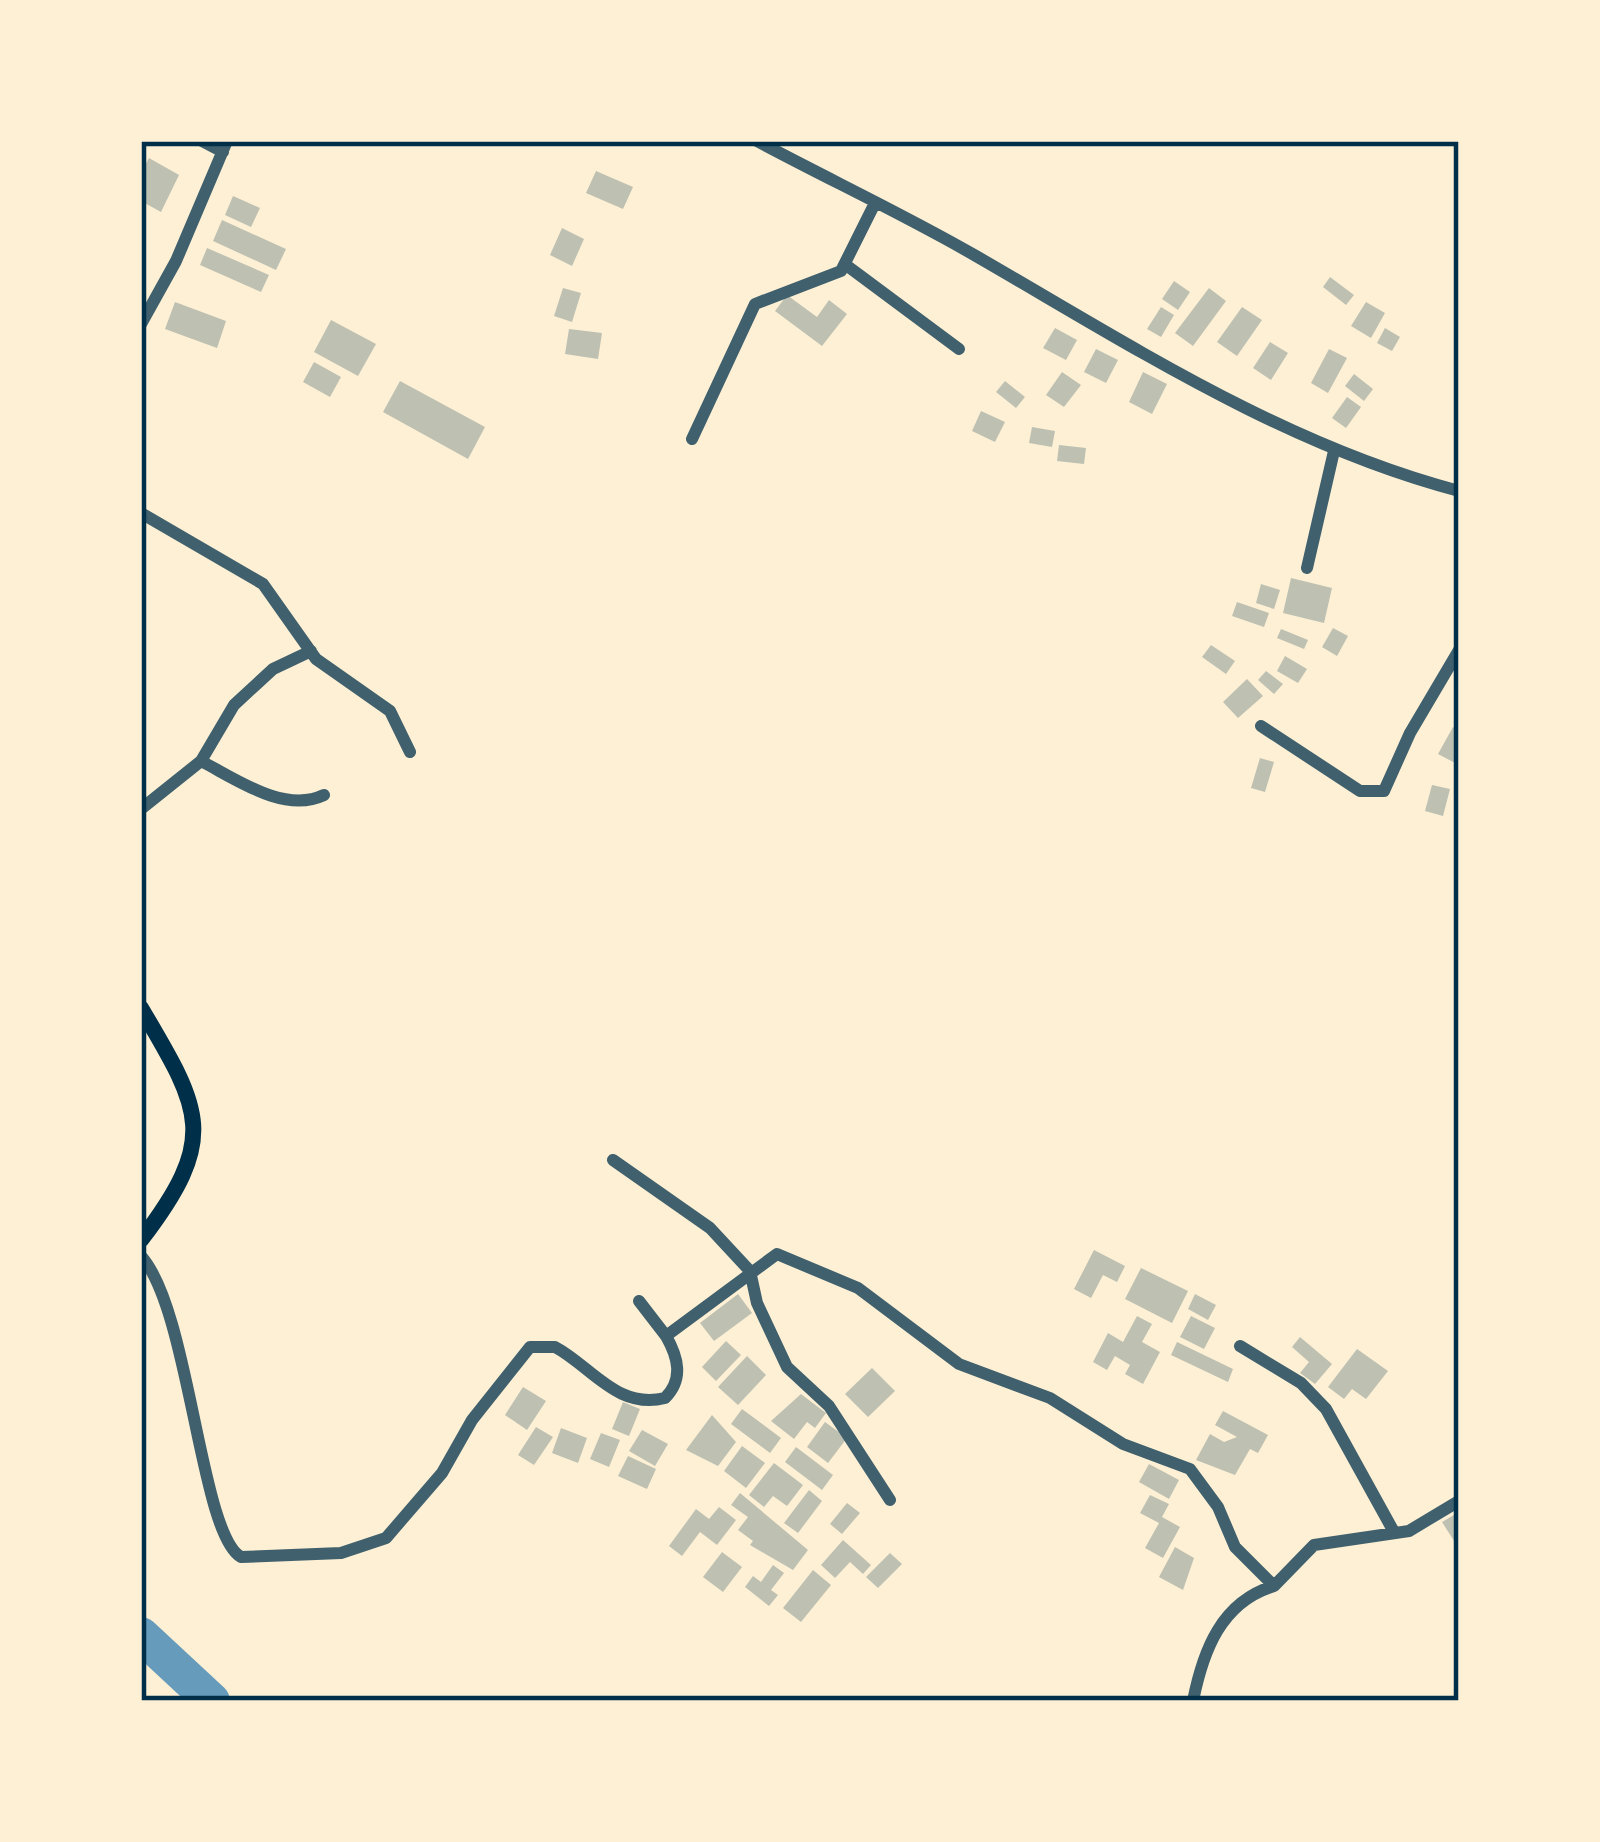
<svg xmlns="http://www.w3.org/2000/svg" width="1600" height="1842" font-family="'Space Grotesk',sans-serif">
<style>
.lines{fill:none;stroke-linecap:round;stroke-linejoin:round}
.river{stroke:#669bbc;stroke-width:36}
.building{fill:#bec0b2}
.minor{stroke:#3f606c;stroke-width:12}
.secondary{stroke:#003049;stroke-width:16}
.neatline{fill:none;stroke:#003049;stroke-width:4.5}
</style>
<rect width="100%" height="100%" fill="#fdf0d5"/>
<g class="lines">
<path class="river" d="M 141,1635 L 212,1701"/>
</g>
<path class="building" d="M 149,158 L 179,175 L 161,212 L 141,201 L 141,173 Z
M 596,171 L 633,187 L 623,209 L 586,193 Z
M 233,196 L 260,208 L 251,227 L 225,215 Z
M 222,220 L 286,249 L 276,270 L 213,241 Z
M 562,228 L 584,239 L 572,266 L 550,255 Z
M 207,248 L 269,275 L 261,292 L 200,265 Z
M 1330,277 L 1354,295 L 1346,305 L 1323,287 Z
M 1174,281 L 1190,292 L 1178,310 L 1162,299 Z
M 563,288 L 581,293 L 572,322 L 554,316 Z
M 1209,288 L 1226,301 L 1193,346 L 1175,333 Z
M 787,295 L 817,317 L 829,300 L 847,314 L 822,346 L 775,311 Z
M 175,302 L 226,321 L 217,348 L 165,329 Z
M 1366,302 L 1385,313 L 1371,338 L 1351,326 Z
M 1161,307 L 1174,315 L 1161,337 L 1147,329 Z
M 1242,307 L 1262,320 L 1237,356 L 1217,342 Z
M 331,320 L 376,344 L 358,376 L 314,352 Z
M 1055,328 L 1077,340 L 1066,360 L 1043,348 Z
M 1385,328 L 1400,337 L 1392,351 L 1377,343 Z
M 569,329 L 602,333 L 598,359 L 565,354 Z
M 1270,342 L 1288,353 L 1271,380 L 1253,368 Z
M 1096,349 L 1118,360 L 1106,383 L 1084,372 Z
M 1329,349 L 1347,358 L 1328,393 L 1311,383 Z
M 314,362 L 341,377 L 330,397 L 303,382 Z
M 1062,372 L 1081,385 L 1064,407 L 1046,395 Z
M 1143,372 L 1167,384 L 1152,414 L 1129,402 Z
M 1354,374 L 1373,389 L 1364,401 L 1345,386 Z
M 400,381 L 485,427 L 468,459 L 383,412 Z
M 1005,381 L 1025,397 L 1016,408 L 996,392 Z
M 1347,397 L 1361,407 L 1346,428 L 1332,418 Z
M 981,411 L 1005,422 L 995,442 L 972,431 Z
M 1032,427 L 1055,431 L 1052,447 L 1029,443 Z
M 1059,445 L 1086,448 L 1084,464 L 1057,461 Z
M 1291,578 L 1332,588 L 1324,623 L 1283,613 Z
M 1261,584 L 1280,590 L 1274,609 L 1256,603 Z
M 1237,602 L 1269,613 L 1264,627 L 1232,616 Z
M 1333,628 L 1348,636 L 1337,656 L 1322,647 Z
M 1281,629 L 1308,640 L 1304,649 L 1277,638 Z
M 1211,645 L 1235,661 L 1226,674 L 1202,657 Z
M 1285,656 L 1307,669 L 1298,683 L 1277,671 Z
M 1266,671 L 1283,684 L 1274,694 L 1258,680 Z
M 1247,679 L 1263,696 L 1238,718 L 1223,702 Z
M 1453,727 L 1459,730 L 1457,764 L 1438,754 Z
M 1260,758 L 1274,762 L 1265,792 L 1251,788 Z
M 1432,785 L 1450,789 L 1443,816 L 1425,811 Z
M 1094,1250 L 1125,1266 L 1117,1282 L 1103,1275 L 1091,1298 L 1074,1289 Z
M 1141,1268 L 1188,1291 L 1172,1323 L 1125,1299 Z
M 738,1294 L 752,1313 L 714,1341 L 700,1323 Z
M 1195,1294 L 1216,1305 L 1208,1320 L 1188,1309 Z
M 1137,1316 L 1152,1324 L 1142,1342 L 1160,1352 L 1143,1384 L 1125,1374 L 1130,1365 L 1115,1356 L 1107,1370 L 1093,1362 L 1108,1333 L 1123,1342 Z
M 1191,1316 L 1215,1328 L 1204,1349 L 1180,1337 Z
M 1300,1337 L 1332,1364 L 1315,1384 L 1300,1373 L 1309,1362 L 1292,1347 Z
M 726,1341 L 741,1355 L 716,1381 L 702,1367 Z
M 1177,1342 L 1233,1369 L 1228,1382 L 1171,1355 Z
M 1357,1349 L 1388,1371 L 1366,1399 L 1352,1389 L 1344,1399 L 1328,1387 Z
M 747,1356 L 766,1375 L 738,1405 L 718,1387 Z
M 872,1368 L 895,1391 L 868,1417 L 845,1394 Z
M 523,1387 L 546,1401 L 527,1430 L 505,1415 Z
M 801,1394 L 826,1413 L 815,1428 L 807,1422 L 794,1439 L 771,1421 Z
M 623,1402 L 640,1409 L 629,1436 L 612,1429 Z
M 742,1409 L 781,1438 L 770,1453 L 731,1424 Z
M 1223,1411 L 1268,1435 L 1258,1453 L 1250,1449 L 1235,1475 L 1196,1460 L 1210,1434 L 1224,1442 L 1237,1437 L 1215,1425 Z
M 712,1415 L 736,1442 L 718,1466 L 686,1450 Z
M 825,1422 L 847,1438 L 828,1463 L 807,1447 Z
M 536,1427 L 553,1437 L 534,1465 L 518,1455 Z
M 561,1428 L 587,1438 L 578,1463 L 552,1453 Z
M 642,1430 L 668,1444 L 655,1466 L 629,1451 Z
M 601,1433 L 620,1440 L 609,1467 L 590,1459 Z
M 742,1446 L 765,1463 L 746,1488 L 724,1471 Z
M 796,1447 L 833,1475 L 822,1490 L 785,1462 Z
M 628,1456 L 656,1469 L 647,1489 L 618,1476 Z
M 774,1463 L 803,1485 L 787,1506 L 773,1496 L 764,1507 L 749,1495 Z
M 1149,1464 L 1179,1480 L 1169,1499 L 1139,1482 Z
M 809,1490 L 822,1501 L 798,1533 L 784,1523 Z
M 740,1493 L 808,1550 L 793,1570 L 750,1545 L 753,1541 L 738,1530 L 748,1517 L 731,1505 Z
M 1150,1495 L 1169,1504 L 1162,1517 L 1180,1527 L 1163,1558 L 1145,1548 L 1159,1523 L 1140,1513 Z
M 847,1503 L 860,1513 L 842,1534 L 830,1524 Z
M 719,1507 L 736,1520 L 717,1545 L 700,1532 L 682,1556 L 669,1546 L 696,1509 L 709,1519 Z
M 1459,1512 L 1459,1542 L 1456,1544 L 1442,1522 Z
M 843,1540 L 871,1565 L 863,1574 L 850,1562 L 835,1578 L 821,1565 Z
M 1175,1547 L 1194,1558 L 1183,1590 L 1159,1577 Z
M 722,1552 L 742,1567 L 723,1592 L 703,1577 Z
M 890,1553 L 902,1564 L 878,1588 L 866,1577 Z
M 773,1565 L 784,1573 L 771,1590 L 778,1595 L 769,1606 L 745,1587 L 753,1576 L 761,1582 Z
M 813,1570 L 831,1585 L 801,1622 L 783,1608 Z"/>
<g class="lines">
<path class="minor" d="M 202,141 L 223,152
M 757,141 C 830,180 905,215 976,256 C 1132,346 1284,445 1459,491
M 846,265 L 959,349
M 141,324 L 176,261 L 227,141
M 692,439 L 755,304 L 841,271 L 875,203
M 141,513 L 263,584 L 316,659 L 390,711 L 410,752
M 1307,568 L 1334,451
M 1261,726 L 1360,791 L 1384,791 L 1410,733 L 1459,650
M 201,761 C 236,779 284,814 324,795
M 141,809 L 201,761 L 234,705 L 273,669 L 311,651
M 613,1160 L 710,1228 L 750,1271 L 757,1303 L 787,1367 L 829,1406 L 890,1500
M 141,1256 C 190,1310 200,1534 241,1557 L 341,1553 L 386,1538 L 442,1473 L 472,1420 L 530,1347 L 555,1347 C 591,1366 617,1410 665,1398 C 684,1379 678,1357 666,1336 L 777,1254 L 858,1288 L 959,1364 L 1050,1398 L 1123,1444 L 1190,1469 L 1218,1507 L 1235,1547 L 1274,1586 L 1314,1545 L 1409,1531 L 1459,1501
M 639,1301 L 666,1336
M 1240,1346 L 1301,1383 L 1326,1409 L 1394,1532
M 1193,1701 C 1203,1651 1221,1602 1274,1586"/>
<path class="secondary" d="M 141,1008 C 202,1111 219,1138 141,1240"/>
</g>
<rect width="1600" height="1842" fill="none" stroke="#fdf0d5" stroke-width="288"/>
<rect x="144" y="144" width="1312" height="1554" class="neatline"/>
</svg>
